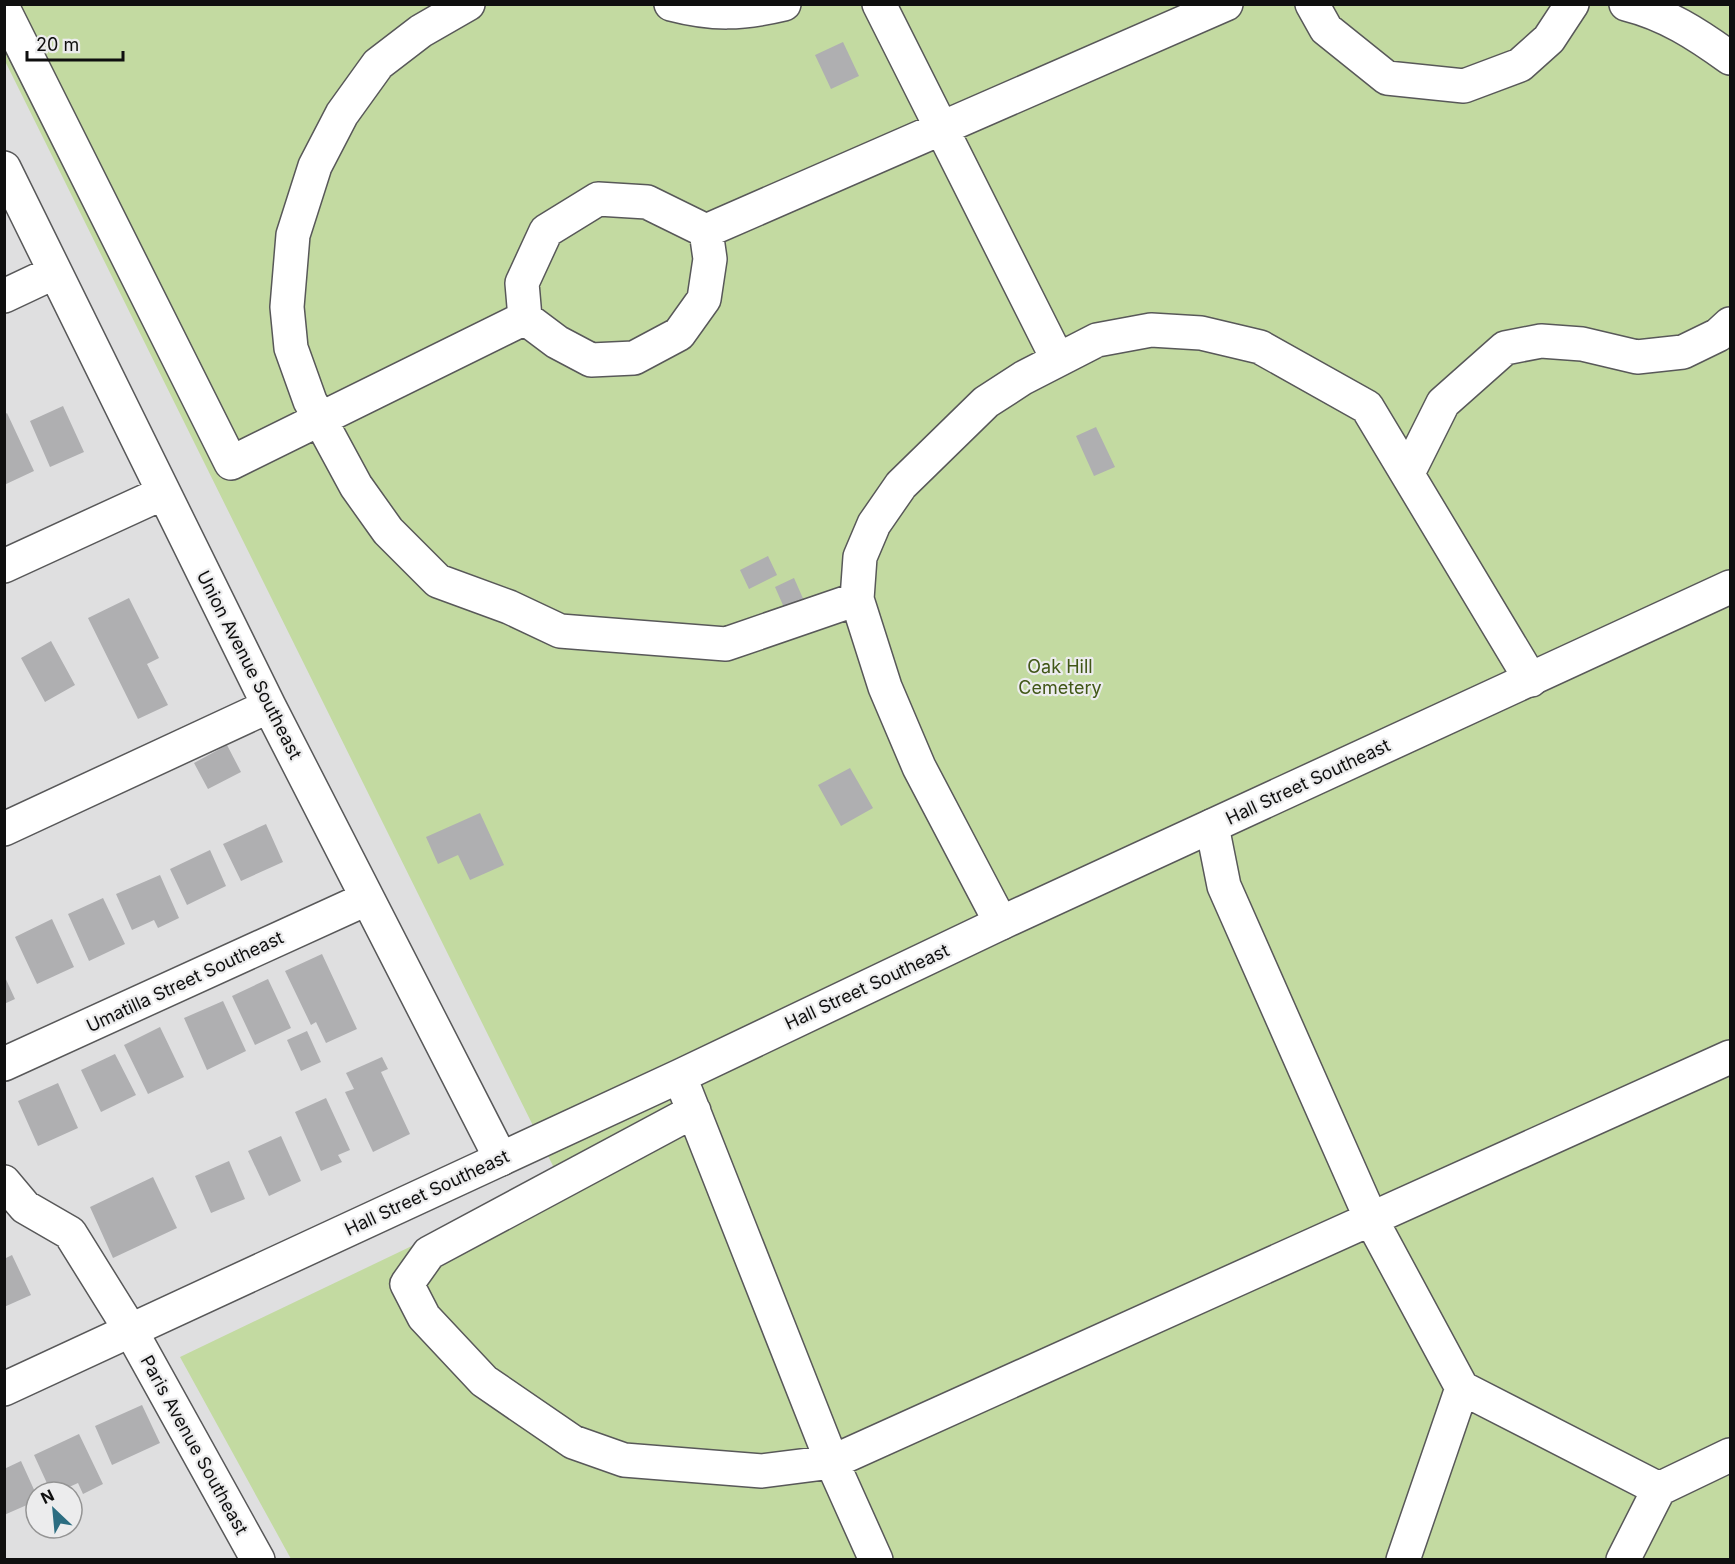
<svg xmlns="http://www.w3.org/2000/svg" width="1735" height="1564" font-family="Inter,sans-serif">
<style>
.green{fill:#c3daa1}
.building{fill:#afafb1}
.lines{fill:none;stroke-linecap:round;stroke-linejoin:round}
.minor-casing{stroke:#585859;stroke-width:36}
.major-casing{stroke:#585859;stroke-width:36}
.minor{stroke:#fff;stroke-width:33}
.major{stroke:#fff;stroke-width:33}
.labels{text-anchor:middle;stroke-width:4.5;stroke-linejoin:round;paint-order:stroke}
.street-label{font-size:18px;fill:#0f0f0f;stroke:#ececed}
.park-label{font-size:18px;fill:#415717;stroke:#ececed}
</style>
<rect width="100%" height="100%" fill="#dfdfe0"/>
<path class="green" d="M 5,4 L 1730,5 L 1730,1559 L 291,1559 L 180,1357 L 558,1176 L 5,61 Z"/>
<path class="building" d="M 843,42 L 859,76 L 831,89 L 815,55 Z
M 63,406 L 84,452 L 50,467 L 30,421 Z
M 7,413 L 34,471 L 4,485 L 4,415 Z
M 1096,427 L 1115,467 L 1094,476 L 1076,436 Z
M 768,556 L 777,575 L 749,589 L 740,570 Z
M 794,578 L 805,603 L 786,612 L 775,587 Z
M 129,598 L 159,658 L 147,664 L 168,705 L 138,719 L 88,618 Z
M 51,641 L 75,685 L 45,702 L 21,658 Z
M 227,745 L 241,772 L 208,789 L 194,763 Z
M 850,768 L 873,808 L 841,826 L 818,785 Z
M 480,813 L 504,865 L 470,880 L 458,855 L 438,864 L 426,837 Z
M 266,824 L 283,862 L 241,881 L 223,844 Z
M 210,850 L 226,886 L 187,905 L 170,869 Z
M 160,875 L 179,918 L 158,928 L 154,920 L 132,930 L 116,894 Z
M 103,898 L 125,944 L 89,961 L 68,914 Z
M 52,919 L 74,967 L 37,984 L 15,937 Z
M 322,954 L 357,1029 L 326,1043 L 316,1022 L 311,1025 L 285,971 Z
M 4,975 L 15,999 L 4,1004 Z
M 268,979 L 291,1028 L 255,1045 L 232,996 Z
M 223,1001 L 246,1051 L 207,1070 L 184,1018 Z
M 160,1027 L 184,1077 L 148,1094 L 124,1045 Z
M 307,1031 L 321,1062 L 301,1071 L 287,1040 Z
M 115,1054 L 136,1095 L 101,1112 L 81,1070 Z
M 382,1057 L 388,1069 L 381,1072 L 410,1134 L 373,1152 L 345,1092 L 354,1089 L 346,1073 Z
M 58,1083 L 78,1128 L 38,1146 L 18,1101 Z
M 326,1098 L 350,1150 L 338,1155 L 342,1162 L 321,1171 L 295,1112 Z
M 281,1136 L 301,1181 L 269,1196 L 248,1151 Z
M 229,1161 L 245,1199 L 211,1213 L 195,1176 Z
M 153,1177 L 177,1228 L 113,1258 L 90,1207 Z
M 12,1255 L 31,1295 L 4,1307 L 4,1259 Z
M 142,1405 L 160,1443 L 112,1465 L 95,1426 Z
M 79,1434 L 103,1484 L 83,1494 L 78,1483 L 58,1492 L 51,1492 L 34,1455 Z
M 21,1461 L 36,1494 L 36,1501 L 4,1515 L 4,1469 Z"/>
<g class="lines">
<g class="minor-casing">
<path id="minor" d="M 468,4 L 421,31 L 378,64 L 342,114 L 315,166 L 293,235 L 287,307 L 291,348 L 310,401 L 356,486 L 388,531 L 438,581 L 509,607 L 560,631 L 726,644 L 857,599
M 671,4 C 713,15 742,14 784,4
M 879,4 L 1058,360
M 1312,4 L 1326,29 L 1387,78 L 1464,86 L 1520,65 L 1549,39 L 1572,4
M 1626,4 C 1666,14 1697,34 1730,58
M 4,10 L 231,463 L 525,318 L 522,283 L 546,231 L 598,199 L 647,202 L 706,231 L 1226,4
M 4,168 L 269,706 L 501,1159
M 4,296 L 55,272
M 525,318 L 557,342 L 591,360 L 634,358 L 679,334 L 704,299 L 710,259 L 706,231
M 1408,473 L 1443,403 L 1505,348 L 1541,341 L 1582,344 L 1637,357 L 1683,352 L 1718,335 L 1730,324
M 4,566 L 163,493
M 1212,826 L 1224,886 L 1372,1221 L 1462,1388 L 1659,1489 L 1623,1560
M 4,829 L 269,706
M 1001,923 L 919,767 L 885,687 L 857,599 L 860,557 L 874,524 L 901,485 L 986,402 L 1023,378 L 1097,340 L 1151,330 L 1201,333 L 1260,347 L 1367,407 L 1531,680
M 4,1064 L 366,899
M 686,1092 L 832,1462 L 876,1560
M 694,1111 L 429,1253 L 407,1284 L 424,1317 L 484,1381 L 573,1442 L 624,1460 L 762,1471 L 832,1462 L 1730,1057
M 4,1182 L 25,1207 L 70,1233 L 131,1331 L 258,1560
M 1659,1489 L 1730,1455
M 1403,1560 L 1462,1388"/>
</g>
<g class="major-casing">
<path id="major" d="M 4,1389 L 680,1076 L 1001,923 L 1730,587"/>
</g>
<use href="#minor" class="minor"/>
<use href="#major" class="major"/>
</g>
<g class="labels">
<g class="street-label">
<text transform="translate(249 665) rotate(63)" y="6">Union Avenue Southeast</text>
<text transform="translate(1308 782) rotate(-25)" y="6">Hall Street Southeast</text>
<text transform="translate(185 982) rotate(-25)" y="6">Umatilla Street Southeast</text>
<text transform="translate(867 987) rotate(-25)" y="6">Hall Street Southeast</text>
<text transform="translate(427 1193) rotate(-25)" y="6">Hall Street Southeast</text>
<text transform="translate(194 1445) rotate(61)" y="6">Paris Avenue Southeast</text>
</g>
<g class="park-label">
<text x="1060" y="673">Oak Hill<tspan x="1060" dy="21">Cemetery</tspan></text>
</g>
</g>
<rect width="1735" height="1564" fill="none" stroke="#0f0f0f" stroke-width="12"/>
<g transform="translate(54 1510) rotate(334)"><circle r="28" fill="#ececed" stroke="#949494" stroke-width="1.5"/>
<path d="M0-4.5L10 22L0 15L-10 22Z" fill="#2c6d81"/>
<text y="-9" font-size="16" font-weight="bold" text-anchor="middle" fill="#0f0f0f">N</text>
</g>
<path d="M27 51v9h96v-9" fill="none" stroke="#0f0f0f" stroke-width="3"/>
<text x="36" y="51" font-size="18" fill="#0f0f0f" stroke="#ececed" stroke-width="4.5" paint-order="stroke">20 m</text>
</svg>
